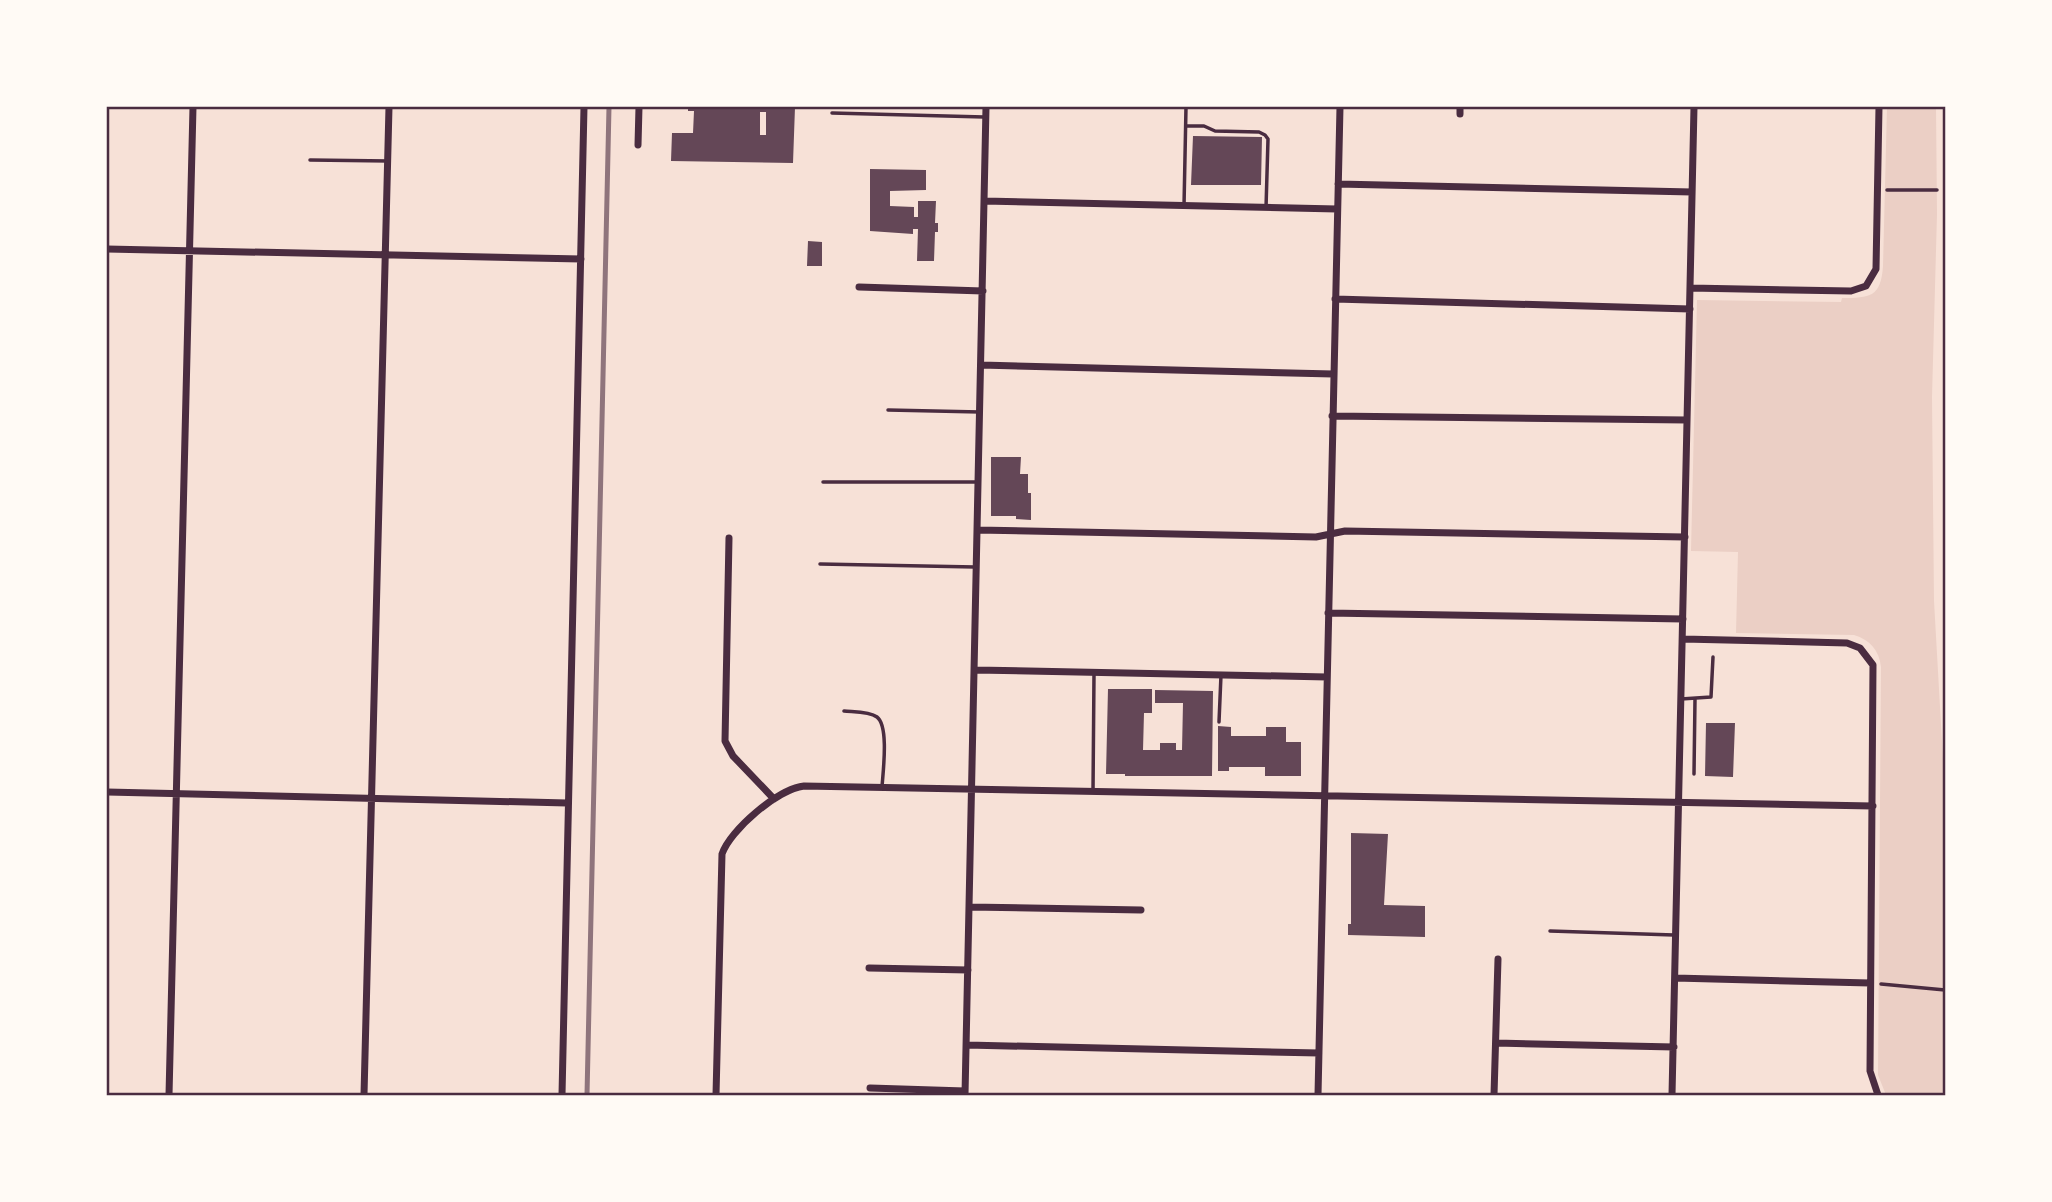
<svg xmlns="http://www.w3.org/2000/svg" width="2052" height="1202" font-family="Overpass,sans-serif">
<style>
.green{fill:#ebcfc5}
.building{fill:#644757;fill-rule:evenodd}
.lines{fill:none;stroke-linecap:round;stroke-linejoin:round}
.path{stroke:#4a2c40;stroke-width:3.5}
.service{stroke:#4a2c40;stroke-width:3.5}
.minor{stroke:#4a2c40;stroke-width:7}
.rail{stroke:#8f747c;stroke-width:5}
.neatline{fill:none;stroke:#4a2c40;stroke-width:2.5}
</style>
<rect width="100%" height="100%" fill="#f7e1d7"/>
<path class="green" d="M 1887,107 L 1936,107 L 1937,214 L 1932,397 L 1934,601 L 1945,795 L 1945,1095 L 1886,1095 L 1878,1075 L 1881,667 C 1879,650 1870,640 1854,635 L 1736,633 L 1738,552 L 1691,551 L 1697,300 L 1841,302 L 1842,298 C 1870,298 1881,297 1883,266 Z"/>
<path class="building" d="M 688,107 L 795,107 L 793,163 L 671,161 L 672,133 L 693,133 L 694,111 L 688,111 ZM 760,112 L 766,112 L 766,135 L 760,135 Z
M 1193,136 L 1262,137 L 1261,185 L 1191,185 Z
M 870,169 L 926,170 L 926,190 L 890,191 L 890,206 L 914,207 L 914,217 L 918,217 L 918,201 L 936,201 L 935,223 L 938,223 L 938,232 L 935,232 L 934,261 L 917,261 L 918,229 L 913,229 L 913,234 L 870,231 Z
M 808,241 L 822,242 L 822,266 L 807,266 Z
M 991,457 L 1021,457 L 1020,474 L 1028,474 L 1028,493 L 1031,493 L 1031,520 L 1016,519 L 1016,516 L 991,516 Z
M 1108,689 L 1152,689 L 1152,713 L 1144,713 L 1143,750 L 1160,750 L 1160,743 L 1176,743 L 1176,750 L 1182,750 L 1183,703 L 1155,703 L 1155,690 L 1213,691 L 1212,776 L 1125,776 L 1125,774 L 1106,774 Z
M 1706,723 L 1735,723 L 1733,777 L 1705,776 Z
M 1218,726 L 1231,727 L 1231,736 L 1266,736 L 1266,727 L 1286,727 L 1286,742 L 1301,742 L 1301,776 L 1265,776 L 1265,767 L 1229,767 L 1229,771 L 1218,771 Z
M 1351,833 L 1388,834 L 1384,905 L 1425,906 L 1425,937 L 1348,935 L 1348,924 L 1351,924 Z"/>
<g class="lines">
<path class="path" d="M 1887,190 L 1937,190
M 1881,984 L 1945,990"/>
<path class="service" d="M 832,113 L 984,117
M 1186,126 L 1204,126 L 1215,131 L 1259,132 L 1265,135 L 1268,139 L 1266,208
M 310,160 L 389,161
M 1184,206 L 1186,107
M 888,410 L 980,412
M 823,482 L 978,482
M 820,564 L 975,567
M 1681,699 L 1711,697 L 1713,657
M 844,711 C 853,712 869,711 877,717 C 889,726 883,772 882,787
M 1219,722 L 1221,675
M 1694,774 L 1695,699
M 1093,792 L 1094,674
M 1550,931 L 1674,935"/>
<path class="minor" d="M 1460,114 L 1460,107
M 638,145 L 639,107
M 1338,184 L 1692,192
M 984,201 L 1337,209
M 107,249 L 581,259
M 859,287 L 983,291
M 1690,288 L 1851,291 L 1866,286 L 1876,269 L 1879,107
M 1335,299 L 1690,309
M 981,365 L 1333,374
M 1332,416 L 1687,420
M 977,530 L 1316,537 L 1345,531 L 1685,537
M 729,538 L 725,741 L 733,756 L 774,799
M 1328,613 L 1683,619
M 1683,639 L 1847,643 L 1860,648 L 1873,665 L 1870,1071 L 1878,1095
M 975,670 L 1327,677
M 107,792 L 567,803
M 969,907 L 1141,910
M 869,968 L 968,970
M 1675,978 L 1870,983
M 1496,1043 L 1674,1047
M 967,1045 L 1319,1053
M 870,1088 L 965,1091
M 169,1095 L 193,107
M 364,1095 L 389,107
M 562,1095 L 584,107
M 716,1095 L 722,854 C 730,830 778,789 804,786 L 1873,806
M 965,1095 L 986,107
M 1318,1095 L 1340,107
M 1494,1095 L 1498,959
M 1672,1095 L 1694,107"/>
<path class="rail" d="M 587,1095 L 609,107"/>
</g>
<rect width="2052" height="1202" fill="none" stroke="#fffaf5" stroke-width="217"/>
<rect x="108" y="108" width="1836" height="986" class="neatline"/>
</svg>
